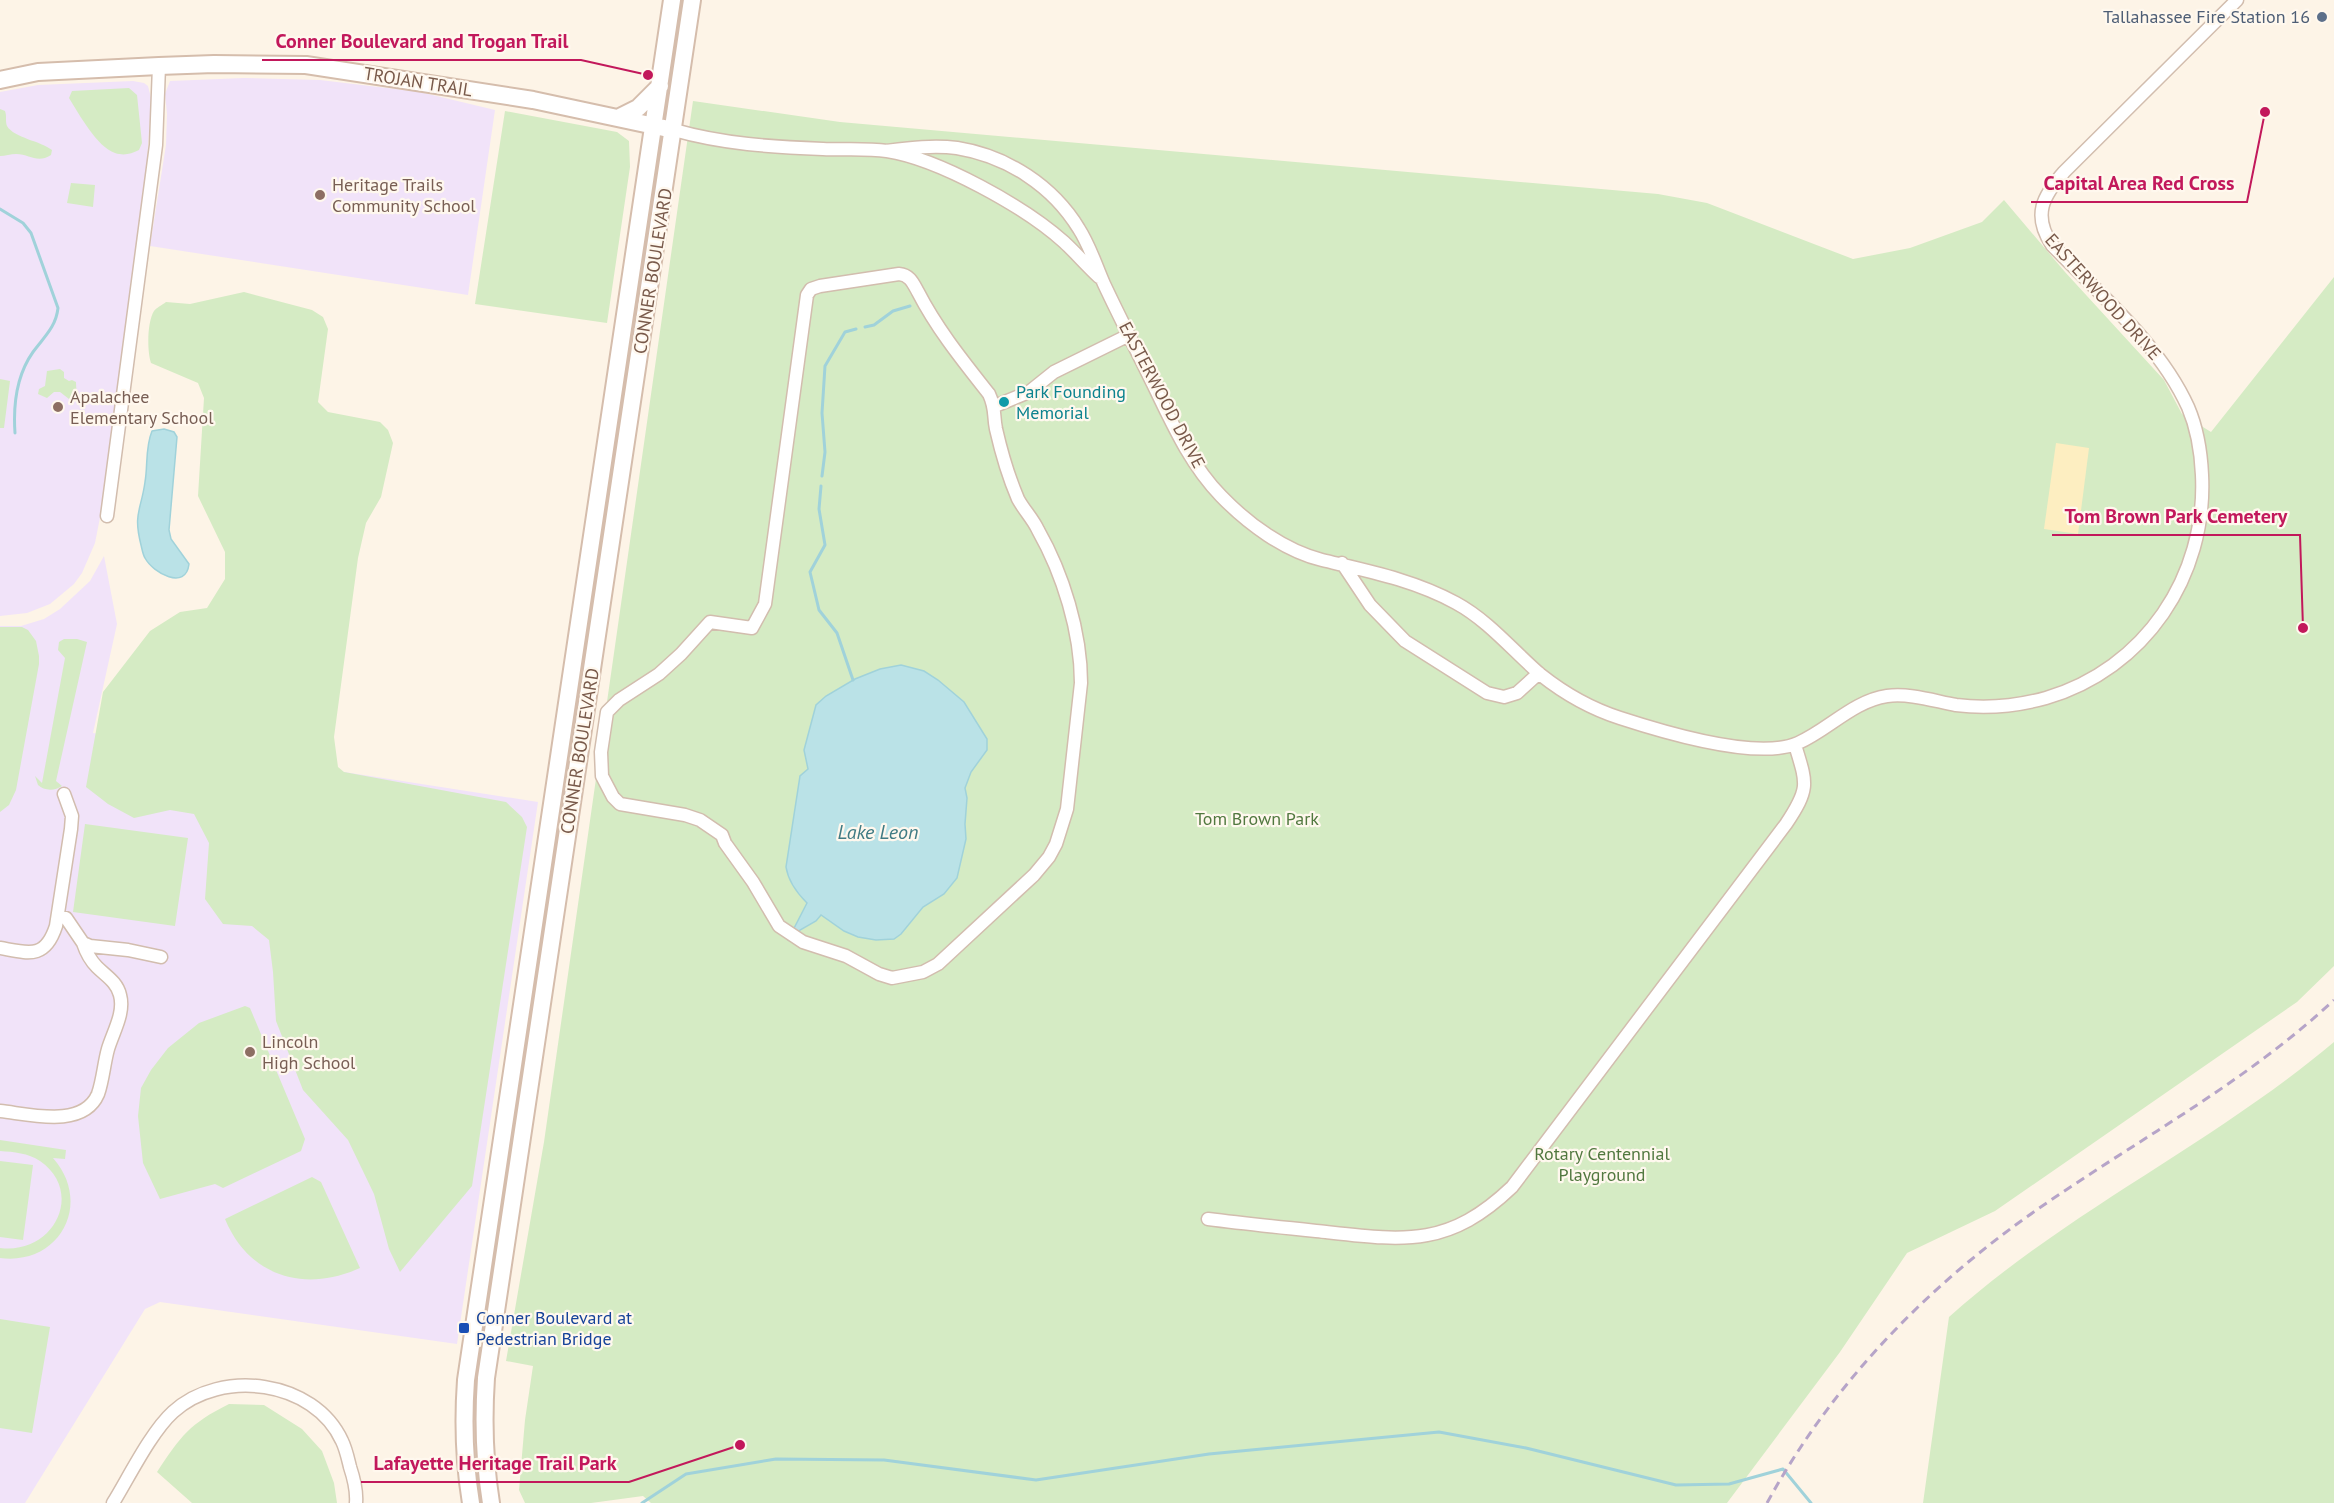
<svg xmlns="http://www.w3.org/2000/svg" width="2334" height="1503" font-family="'PT Sans',sans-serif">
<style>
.education{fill:#f1e3f9}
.green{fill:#d5ebc4}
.sand{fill:#fdeec1}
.water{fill:#bae2e7;stroke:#a0d2da;stroke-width:1.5}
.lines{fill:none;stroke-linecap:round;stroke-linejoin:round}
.stream{stroke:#a0d2da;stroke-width:3}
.street-casing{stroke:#d2bdae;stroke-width:15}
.secondary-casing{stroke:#d5bdac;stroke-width:20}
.street{stroke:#fff;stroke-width:12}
.secondary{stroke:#fff;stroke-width:16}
.rail{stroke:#b6a4c8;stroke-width:3;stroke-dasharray:9 6;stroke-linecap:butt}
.service-dot{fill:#5c6f8a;stroke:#fff8ee;stroke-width:2}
.education-dot{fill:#8d6e63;stroke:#fff8ee;stroke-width:2}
.culture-dot{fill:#0f9aa8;stroke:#fff8ee;stroke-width:2}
.transit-dot{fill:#1a4fb4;stroke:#fff8ee;stroke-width:2}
.labels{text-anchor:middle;stroke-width:4.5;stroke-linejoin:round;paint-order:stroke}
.service-label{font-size:18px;fill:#4e5e75;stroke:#fff8ee;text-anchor:end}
.street-label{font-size:18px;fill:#78594a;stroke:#fff8ee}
.education-label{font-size:18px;fill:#785e54;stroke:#fff8ee;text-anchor:start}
.culture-label{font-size:18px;fill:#0d838f;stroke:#fff8ee;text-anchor:start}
.park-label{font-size:18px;fill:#51783f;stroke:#fff8ee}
.transit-label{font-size:18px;fill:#164399;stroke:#fff8ee;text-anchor:start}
.water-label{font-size:20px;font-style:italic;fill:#407b84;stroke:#fff8ee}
.leader{fill:none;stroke:#c2185b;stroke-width:2}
.callout-dot{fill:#c2185b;stroke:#fff8ee;stroke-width:2}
.callout-label{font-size:20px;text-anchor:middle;font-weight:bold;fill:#c2185b;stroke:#fff8ee;stroke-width:4.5;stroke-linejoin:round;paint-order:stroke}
</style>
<rect width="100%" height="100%" fill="#fdf4e7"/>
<path class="education" d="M 244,78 L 320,80 L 420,92 L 495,110 L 468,295 L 150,246 L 166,145 L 167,114 L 165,94 L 170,81 Z
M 133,81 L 144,83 L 148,86 L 151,98 L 144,209 L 105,492 L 95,543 L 82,573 L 74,584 L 50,604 L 27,613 L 0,616 L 0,92 L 38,85 Z
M 104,556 L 117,624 L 93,733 L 538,802 L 457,1344 L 160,1302 L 145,1309 L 25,1503 L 0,1503 L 0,626 L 21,626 L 44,619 L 60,609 L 90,581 Z"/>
<path class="green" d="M 129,88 L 137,95 L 142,143 L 139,150 C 131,154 124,156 115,153 C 97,147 79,114 69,98 L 72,91 Z
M 693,101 L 840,122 L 1658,194 L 1707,203 L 1853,259 L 1910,248 L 1982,222 L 2004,200 L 2065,272 L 2164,380 L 2182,414 L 2211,432 L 2334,277 L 2334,966 L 2297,1002 L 1995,1211 L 1907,1253 L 1840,1352 L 1727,1503 L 651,1503 L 643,1496 L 591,1503 L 525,1503 L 519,1490 L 525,1420 L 533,1366 L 506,1361 L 544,1142 Z
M 0,109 L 5,111 C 7,116 5,121 7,126 C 14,138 41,141 52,150 L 51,155 C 37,164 30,154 16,154 C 11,154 5,156 0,156 Z
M 505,111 L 617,132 L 629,141 L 630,167 L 607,323 L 475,304 Z
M 71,183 L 95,185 L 93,207 L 67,203 Z
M 244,292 L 312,310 L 323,317 L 328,329 L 318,402 L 328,412 L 380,422 L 388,430 L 393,443 L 381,497 L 366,523 L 358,558 L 334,737 L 338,767 L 344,772 L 506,802 L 522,817 L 527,827 L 472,1186 L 400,1272 L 389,1249 L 374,1194 L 348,1140 L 303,1090 L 276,1021 L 273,972 L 269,940 L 252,926 L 223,924 L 205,899 L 209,843 L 194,814 L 170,810 L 134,818 L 108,804 L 86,787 L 103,692 L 150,631 L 180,612 L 207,608 L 225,579 L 225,552 L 198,496 L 204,398 L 198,383 L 151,363 C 147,351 147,322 154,311 C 156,308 162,305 166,302 L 190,304 Z
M 60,369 L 64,372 L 64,378 L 69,381 L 72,380 L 76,382 C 76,392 79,392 69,399 L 60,392 L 54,392 L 47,398 L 38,394 L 39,389 L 45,386 L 47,371 Z
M 0,379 L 10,381 L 4,428 L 0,428 Z
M 0,627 L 22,627 L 28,630 L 36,641 L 39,656 L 39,664 L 16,790 L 9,805 L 0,812 Z
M 64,639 L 77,639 L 87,642 L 56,781 L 62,786 C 55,791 44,791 38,785 L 35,776 L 42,783 L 65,658 L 58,650 L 59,642 Z
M 85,824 L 188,838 L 175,926 L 73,912 Z
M 245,1006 L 250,1008 L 305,1139 L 301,1151 L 223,1188 L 215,1184 L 160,1199 L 143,1163 L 138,1116 L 141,1088 L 151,1070 L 168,1048 L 199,1023 Z
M 2334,1042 L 2334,1503 L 1923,1503 L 1949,1317 C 2067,1211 2213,1144 2334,1042 Z
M 0,1140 L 66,1150 L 65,1159 L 53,1158 C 93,1203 60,1266 0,1258 L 0,1248 C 54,1255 85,1192 40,1161 C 28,1153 14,1152 0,1151 Z
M 0,1161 L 33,1165 L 23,1240 L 0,1237 Z
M 312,1177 L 321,1182 L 360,1268 C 305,1293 249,1277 225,1219 Z
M 0,1319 L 50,1327 L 32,1433 L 0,1428 Z
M 229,1404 L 264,1405 L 302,1429 L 322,1451 L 334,1483 L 337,1503 L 192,1503 L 157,1472 C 181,1436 189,1424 229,1404 Z"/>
<path class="sand" d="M 2056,443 L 2089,448 L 2078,534 L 2044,529 Z"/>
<path class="water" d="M 164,429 L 174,432 L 177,437 L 169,530 L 171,539 L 189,564 C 186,591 153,573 145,558 C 143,555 142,549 141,545 C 133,513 141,511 145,482 C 148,465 145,448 152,431 Z
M 901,665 L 924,671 L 938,680 L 964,702 L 987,739 L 987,750 L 971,772 L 965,788 L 967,798 L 965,824 L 966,839 L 957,878 L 944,894 L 923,907 L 901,934 L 894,939 L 876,940 L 858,937 L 844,931 L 821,915 L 816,921 L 800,930 L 790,941 L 788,940 L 807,903 C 797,893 788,880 786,867 L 800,776 L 808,769 L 804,750 L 816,705 L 826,696 L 855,679 L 880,669 Z"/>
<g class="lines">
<path class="stream" d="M 0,209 L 23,223 L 31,233 L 58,308 C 56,327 44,337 33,352 C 16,376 13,404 15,433
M 865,327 L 874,325 L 893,311 L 910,306
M 822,476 L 825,452 L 822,413 L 825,366 L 845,332 L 856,329
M 821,486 L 819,509 L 825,545 L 810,572 L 819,610 L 837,633 L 853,680
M 642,1503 L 686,1474 L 776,1459 L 884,1460 L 1036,1480 L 1209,1454 L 1439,1432 L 1526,1448 L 1676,1485 L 1729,1484 L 1783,1469 L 1811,1503"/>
<g class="street-casing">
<path id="street" d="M 674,130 C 723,144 772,147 823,149 C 844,150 866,148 887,151 C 939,159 1025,207 1064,242 C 1076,253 1087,266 1099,277
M 886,151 C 910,148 933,145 957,148 C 1007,156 1053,186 1079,229 C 1090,246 1096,266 1104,284 C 1120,318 1137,351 1153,384 C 1172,423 1190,464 1221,496 C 1248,524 1285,551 1322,560 C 1368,571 1414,580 1456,603 C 1489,621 1513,651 1541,675 C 1565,694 1592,709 1620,718 C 1663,732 1757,761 1798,743 C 1828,730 1853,701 1887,696 C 1910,693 1934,701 1956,705 C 1987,709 2017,706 2046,698 C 2145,669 2207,576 2202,475 C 2201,452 2197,428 2188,407 C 2159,343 2099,294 2052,245 C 2032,215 2043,196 2064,172 L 2237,0
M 899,274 C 910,275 913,283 918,292 C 937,329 963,361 989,394 C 996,409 993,414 996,429 C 1001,451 1009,478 1018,499 C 1024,510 1033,519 1038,530 C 1063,574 1081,632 1081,683 L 1067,809 L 1056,844 L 1049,857 L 1034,875 L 938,964 L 923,972 L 892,978 L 879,974 L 846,956 L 803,942 L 779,926 L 753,882 L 725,843 L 722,835 L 700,820 L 685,815 L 620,804 L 613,797 L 602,776 L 601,752 L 607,712 L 619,700 L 659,674 L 681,654 L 710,622 L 752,628 L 765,604 L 807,295 L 811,289 L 820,286 Z
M 995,406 L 1029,392 L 1054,372 L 1129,335
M 107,516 L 156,145 L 159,66
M 1342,563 L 1370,605 L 1405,641 L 1487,693 L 1504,697 L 1517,693 L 1539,673
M 58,915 L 66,918 L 83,943 L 90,946 L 128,950 L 161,957
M 0,948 C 28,953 45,960 56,926 L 71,829 L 72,816 L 64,794
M 0,1111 C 29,1114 83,1129 98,1094 C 103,1080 104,1063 108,1049 C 113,1032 125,1013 120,995 C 117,982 106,976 97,967 C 90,960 86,952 83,943
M 1208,1219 C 1247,1224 1287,1228 1326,1232 C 1406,1241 1449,1247 1512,1187 L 1786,824 C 1810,788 1807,784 1795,745
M 113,1503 C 129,1477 151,1432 173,1412 C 221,1368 314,1380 342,1441 C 346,1449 348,1459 350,1467 C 354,1479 357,1491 356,1503"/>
</g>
<g class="secondary-casing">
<path id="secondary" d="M 0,80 L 38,72 L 159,66 L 214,64 L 306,65 L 533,100 L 664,128
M 620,117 L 638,108 L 660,86
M 471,1503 C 464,1461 463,1422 466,1380 L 672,0
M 491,1503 C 484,1460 483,1422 486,1378 L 692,0"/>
</g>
<use href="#street" class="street"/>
<use href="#secondary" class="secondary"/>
<path class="rail" d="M 1767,1503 C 1832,1384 1927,1286 2038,1209 C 2137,1140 2245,1083 2334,1000"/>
</g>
<circle class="service-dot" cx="2322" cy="17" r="6"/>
<g class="education-dot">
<circle cx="320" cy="195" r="6"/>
<circle cx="58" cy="407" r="6"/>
<circle cx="250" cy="1052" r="6"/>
</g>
<circle class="culture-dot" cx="1004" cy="402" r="6"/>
<rect class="transit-dot" x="458" y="1322" width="12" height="12" rx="3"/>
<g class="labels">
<g class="service-label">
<text x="2310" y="23">Tallahassee Fire Station 16</text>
</g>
<g class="street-label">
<text transform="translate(418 82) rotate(9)" y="6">TROJAN TRAIL</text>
<text transform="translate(653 271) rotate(-81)" y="6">CONNER BOULEVARD</text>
<text transform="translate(2103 297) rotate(48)" y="6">EASTERWOOD DRIVE</text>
<text transform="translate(1162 395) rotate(62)" y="6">EASTERWOOD DRIVE</text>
<text transform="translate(580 751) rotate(-81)" y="6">CONNER BOULEVARD</text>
</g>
<g class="education-label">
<text x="332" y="191">Heritage Trails<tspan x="332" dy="21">Community School</tspan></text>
<text x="70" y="403">Apalachee<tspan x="70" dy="21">Elementary School</tspan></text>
<text x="262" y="1048">Lincoln<tspan x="262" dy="21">High School</tspan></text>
</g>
<g class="culture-label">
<text x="1016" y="398">Park Founding<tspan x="1016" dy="21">Memorial</tspan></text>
</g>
<g class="park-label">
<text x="1257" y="825">Tom Brown Park</text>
<text x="1602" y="1160">Rotary Centennial<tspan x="1602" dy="21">Playground</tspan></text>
</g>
<g class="transit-label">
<text x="476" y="1324">Conner Boulevard at<tspan x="476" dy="21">Pedestrian Bridge</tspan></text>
</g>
<g class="water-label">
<text x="878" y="839">Lake Leon</text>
</g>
</g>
<path class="leader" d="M648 75L581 60H262M2265 112L2247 202H2031M2303 628L2300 535H2052M740 1445L629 1482H361"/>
<g class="callout-dot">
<circle cx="648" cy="75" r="6"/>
<circle cx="2265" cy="112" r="6"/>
<circle cx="2303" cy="628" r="6"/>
<circle cx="740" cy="1445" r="6"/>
</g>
<g class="callout-label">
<text x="422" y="48">Conner Boulevard and Trogan Trail</text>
<text x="2139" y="190">Capital Area Red Cross</text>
<text x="2176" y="523">Tom Brown Park Cemetery</text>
<text x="495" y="1470">Lafayette Heritage Trail Park</text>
</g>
</svg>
